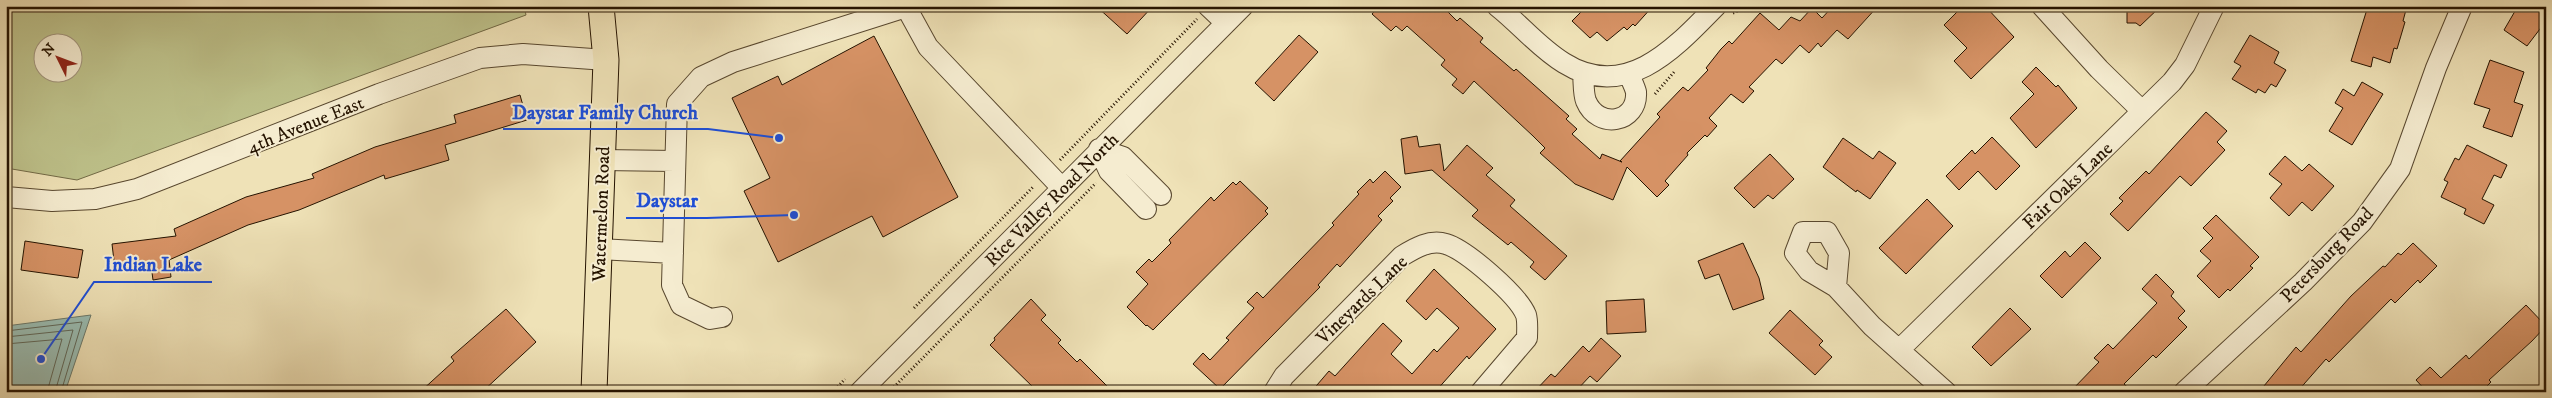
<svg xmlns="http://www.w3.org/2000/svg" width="2552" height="398" font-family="'IM FELL DW Pica',serif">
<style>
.green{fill:#bec28b;stroke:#726a46;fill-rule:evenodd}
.water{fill:#9abdb3;stroke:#6b796b}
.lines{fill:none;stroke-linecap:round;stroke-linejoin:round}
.shore{stroke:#60685a;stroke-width:1}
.building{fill:#d69265;stroke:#251300}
.minor-casing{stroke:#58472e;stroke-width:22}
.major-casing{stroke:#251300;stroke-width:27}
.path{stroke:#251300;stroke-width:3;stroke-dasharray:1 2.5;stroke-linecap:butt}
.minor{stroke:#f5ecd0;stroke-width:20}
.major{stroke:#efe2b7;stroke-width:25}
.labels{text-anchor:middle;stroke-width:4;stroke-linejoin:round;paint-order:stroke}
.street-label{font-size:19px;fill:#251300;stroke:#f5ecd0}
.leader{fill:none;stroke:#1d4ed8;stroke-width:2}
.callout-dot{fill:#1d4ed8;stroke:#f5ecd0;stroke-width:2}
.callout-label{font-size:20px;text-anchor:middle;font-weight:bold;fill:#1d4ed8;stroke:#f5ecd0;stroke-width:4;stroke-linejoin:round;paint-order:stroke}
</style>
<rect width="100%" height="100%" fill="#efe2b7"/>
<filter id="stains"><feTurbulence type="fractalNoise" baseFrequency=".004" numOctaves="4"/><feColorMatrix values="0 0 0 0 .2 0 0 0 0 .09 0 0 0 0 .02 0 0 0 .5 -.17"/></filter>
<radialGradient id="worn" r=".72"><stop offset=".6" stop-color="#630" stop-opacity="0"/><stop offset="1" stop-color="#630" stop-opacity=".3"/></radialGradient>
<path class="green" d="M 6,6 L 524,6 L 526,15 L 77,180 L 6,168 ZM 42,42 L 72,42 L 72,72 L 42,72 Z"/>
<path class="water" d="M 91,315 L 65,392 L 6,392 L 6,326 Z"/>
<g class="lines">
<path class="shore" d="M 6,331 L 82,322 L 61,392
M 6,337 L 73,330 L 55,392
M 6,344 L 62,339 L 47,392"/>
</g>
<path class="building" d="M 1096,6 L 1153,6 L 1127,34 Z
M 1379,6 L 1442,6 L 1457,21 L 1460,18 L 1483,38 L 1480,42 L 1514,71 L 1516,69 L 1569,116 L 1566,119 L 1577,129 L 1572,134 L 1600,159 L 1602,154 L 1622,162 L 1620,161 L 1660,117 L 1657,114 L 1683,87 L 1688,91 L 1708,70 L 1706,68 L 1721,49 L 1729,41 L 1732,44 L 1760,13 L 1779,30 L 1791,17 L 1800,21 L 1812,8 L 1822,18 L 1833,6 L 1878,6 L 1848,39 L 1837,30 L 1821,47 L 1818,43 L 1809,53 L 1800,45 L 1782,64 L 1776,59 L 1749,87 L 1754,91 L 1743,103 L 1731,94 L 1709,118 L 1717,126 L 1707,137 L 1705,135 L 1687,153 L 1688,155 L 1665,181 L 1669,185 L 1657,197 L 1627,167 L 1613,200 L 1575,184 L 1540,153 L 1545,148 L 1533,136 L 1474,81 L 1463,94 L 1452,85 L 1457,79 L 1441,65 L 1445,60 L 1407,26 L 1402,31 L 1396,26 L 1391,31 L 1372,14 Z
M 1587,6 L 1653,6 L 1635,26 L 1633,24 L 1627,30 L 1624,27 L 1607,41 L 1597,32 L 1590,38 L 1572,21 Z
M 1963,6 L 1985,6 L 2014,37 L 1971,79 L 1954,61 L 1967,48 L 1944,25 Z
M 2127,6 L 2161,6 L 2140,26 L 2136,23 L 2127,23 Z
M 2368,6 L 2407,6 L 2403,21 L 2405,22 L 2397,49 L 2394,48 L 2390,63 L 2373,57 L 2371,67 L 2351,61 Z
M 2518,6 L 2546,6 L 2543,25 L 2527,46 L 2504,30 Z
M 1299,35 L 1318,52 L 1274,101 L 1255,83 Z
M 2250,35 L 2279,52 L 2274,63 L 2286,70 L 2276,87 L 2271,84 L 2265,93 L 2258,89 L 2256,93 L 2232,79 L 2241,66 L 2234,62 Z
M 874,36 L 958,197 L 883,237 L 872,216 L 778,262 L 744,191 L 770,178 L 732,98 L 778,76 L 782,85 Z
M 2490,60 L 2524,72 L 2514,102 L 2523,105 L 2512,137 L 2483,127 L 2490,109 L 2474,104 Z
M 2036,67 L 2056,87 L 2058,85 L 2077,108 L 2036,148 L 2010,118 L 2034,94 L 2022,82 Z
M 2362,82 L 2383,94 L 2352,145 L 2329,131 L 2343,108 L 2335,103 L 2343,89 L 2354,96 Z
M 520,95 L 527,120 L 445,145 L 449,160 L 385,179 L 384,175 L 299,210 L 248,225 L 169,260 L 171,277 L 153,280 L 151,265 L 115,269 L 112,244 L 176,236 L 174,229 L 246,197 L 314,178 L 312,174 L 375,147 L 456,123 L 454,115 Z
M 2206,112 L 2227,131 L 2217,142 L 2225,150 L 2191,186 L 2180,176 L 2128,231 L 2110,214 L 2123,201 L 2119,198 L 2146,171 L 2149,174 Z
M 1417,136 L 1419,147 L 1440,144 L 1444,171 L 1467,145 L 1493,168 L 1486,175 L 1515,200 L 1510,206 L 1567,256 L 1545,280 L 1530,267 L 1534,262 L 1511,242 L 1508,245 L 1472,216 L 1478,210 L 1432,170 L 1405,174 L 1401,139 Z
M 1992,137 L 2020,166 L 1996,190 L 1978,171 L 1959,190 L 1946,176 L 1972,150 L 1975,154 Z
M 1843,138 L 1873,159 L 1879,151 L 1896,163 L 1870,199 L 1857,190 L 1856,192 L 1823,167 Z
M 2467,145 L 2507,165 L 2501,178 L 2494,175 L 2482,199 L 2494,205 L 2484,224 L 2464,214 L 2466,209 L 2441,197 L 2448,182 L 2444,180 L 2455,158 L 2459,160 Z
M 1770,154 L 1794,179 L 1773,199 L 1768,195 L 1754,208 L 1734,188 Z
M 2285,156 L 2302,171 L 2309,164 L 2334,186 L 2312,211 L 2302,202 L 2289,216 L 2270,198 L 2282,184 L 2269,174 Z
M 1385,171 L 1401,187 L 1390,198 L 1393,201 L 1378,216 L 1382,220 L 1340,267 L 1337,264 L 1318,285 L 1320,287 L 1220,389 L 1193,364 L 1203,353 L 1210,360 L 1229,340 L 1226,338 L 1254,308 L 1247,302 L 1257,292 L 1263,298 L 1334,225 L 1332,223 L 1359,194 L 1357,192 L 1370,179 L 1373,183 Z
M 1240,181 L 1268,208 L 1265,211 L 1268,214 L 1153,330 L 1147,325 L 1146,326 L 1127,307 L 1148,284 L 1136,272 L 1149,259 L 1152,262 L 1171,243 L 1169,240 L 1211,197 L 1214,201 L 1233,182 L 1236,185 Z
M 1927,199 L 1953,226 L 1906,274 L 1879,248 Z
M 2216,215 L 2259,257 L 2250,266 L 2253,268 L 2230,291 L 2228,289 L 2219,298 L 2197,276 L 2211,261 L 2200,251 L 2213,238 L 2203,228 Z
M 25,241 L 83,250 L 78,278 L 21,270 Z
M 2085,242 L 2101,258 L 2062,298 L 2040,276 L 2065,251 L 2070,257 Z
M 1743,243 L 1759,278 L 1764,299 L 1733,310 L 1719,274 L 1705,279 L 1698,261 Z
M 2413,243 L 2437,266 L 2420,283 L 2418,280 L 2395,303 L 2391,299 L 2329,362 L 2326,359 L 2297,392 L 2259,392 L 2296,347 L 2301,352 L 2351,296 L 2383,266 L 2385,267 L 2398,253 L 2401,255 Z
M 1434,269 L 1496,329 L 1469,359 L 1467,356 L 1435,392 L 1311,392 L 1329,371 L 1335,376 L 1383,323 L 1402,341 L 1391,354 L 1412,374 L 1434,349 L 1437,352 L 1459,328 L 1437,308 L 1426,320 L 1406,301 Z
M 2156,274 L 2174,292 L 2171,296 L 2185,311 L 2178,318 L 2187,327 L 2156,358 L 2153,355 L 2124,384 L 2133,392 L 2070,392 L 2099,362 L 2094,358 L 2108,344 L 2113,349 L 2157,303 L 2142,289 Z
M 1031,299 L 1046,315 L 1041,320 L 1061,340 L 1058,343 L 1077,362 L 1080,359 L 1113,392 L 1038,392 L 990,345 L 995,340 L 994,338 Z
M 1644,299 L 1646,332 L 1607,334 L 1606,301 Z
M 2526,305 L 2546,326 L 2532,341 L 2489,380 L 2491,382 L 2481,392 L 2427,392 L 2416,380 L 2430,367 L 2441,378 L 2466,355 L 2469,359 Z
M 2010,308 L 2031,329 L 1991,366 L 1972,347 Z
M 506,309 L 536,342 L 482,392 L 420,392 L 454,361 L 451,357 Z
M 1790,310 L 1823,341 L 1819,345 L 1832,357 L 1815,375 L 1769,333 Z
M 1601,338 L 1621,356 L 1597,382 L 1590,376 L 1575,392 L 1534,392 L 1551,374 L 1555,377 L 1583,346 L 1589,352 Z"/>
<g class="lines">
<g class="minor-casing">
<path id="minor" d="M 1208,6 L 1226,23
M 1497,6 C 1520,24 1539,48 1564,63 C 1626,102 1675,48 1716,6
M 2042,6 L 2099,69 L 2141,110
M 1583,74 C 1584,83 1583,93 1586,101 C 1598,130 1638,123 1636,92 C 1635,87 1631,80 1629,74
M 1099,149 L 1123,157 L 1161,195
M 1099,149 L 1109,171 L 1146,209
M 602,160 L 675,161
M 6,197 L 52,201 L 95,199 L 137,189 L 379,94 L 480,58 L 523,54 L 606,60
M 1803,232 L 1827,232 L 1839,253 L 1836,287 L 1809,271 L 1795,253 Z
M 599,249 L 673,253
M 1836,287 L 1872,326 L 1946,392
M 722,317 L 710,319 L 681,305 L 672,285 L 677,104 L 701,77 L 733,62 L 906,7 L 928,47 L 1062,188
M 1900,349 L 2172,82 L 2185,65 L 2214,6
M 860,392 L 1243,6
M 1274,392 L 1284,376 L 1402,256 C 1415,248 1430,239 1446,244 C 1466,250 1518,295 1526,315 C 1528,322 1527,331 1527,338 L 1481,392
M 2184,392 L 2303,282 L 2362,222 L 2400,169 L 2436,68 L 2462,6"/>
</g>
<g class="major-casing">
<path id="major" d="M 594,392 L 606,60 L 601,6"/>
</g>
<path class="path" d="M 1473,6 L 1480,12
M 1733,13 L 1750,6
M 1655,94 L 1675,71
M 1060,160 L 1197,19
M 914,308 L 1034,186
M 894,387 L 1096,183
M 833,392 L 845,379"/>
<use href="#minor" class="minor"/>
<use href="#major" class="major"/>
</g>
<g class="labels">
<g class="street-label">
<text transform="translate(305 124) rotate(-22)" y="7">4th Avenue East</text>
<text transform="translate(2067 185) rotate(-44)" y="7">Fair Oaks Lane</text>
<text transform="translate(1051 199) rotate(-45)" y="7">Rice Valley Road North</text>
<text transform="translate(600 214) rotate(-88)" y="7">Watermelon Road</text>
<text transform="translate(2326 254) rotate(-46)" y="7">Petersburg Road</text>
<text transform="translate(1361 299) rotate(-44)" y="7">Vineyards Lane</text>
</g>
</g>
<path class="leader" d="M779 138L708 129H503M794 215L707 218H626M41 359L94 282H212"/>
<g class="callout-dot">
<circle cx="779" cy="138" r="5"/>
<circle cx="794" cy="215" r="5"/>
<circle cx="41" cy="359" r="5"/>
</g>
<g class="callout-label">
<text x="605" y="119">Daystar Family Church</text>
<text x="667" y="207">Daystar</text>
<text x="153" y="271">Indian Lake</text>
</g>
<rect width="2552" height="398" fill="none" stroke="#efe2b7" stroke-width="25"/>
<rect x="8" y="8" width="2537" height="383" fill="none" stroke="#251300" stroke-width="2.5"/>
<rect x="12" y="12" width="2527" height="373" fill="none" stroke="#251300"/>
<g transform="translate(58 58) rotate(312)"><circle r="24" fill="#f5ecd0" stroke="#a2957d"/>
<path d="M0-4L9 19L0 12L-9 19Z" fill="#8f2418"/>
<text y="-8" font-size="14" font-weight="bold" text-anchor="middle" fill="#251300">N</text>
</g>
<rect width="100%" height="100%" filter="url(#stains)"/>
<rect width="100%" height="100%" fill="url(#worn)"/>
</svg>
